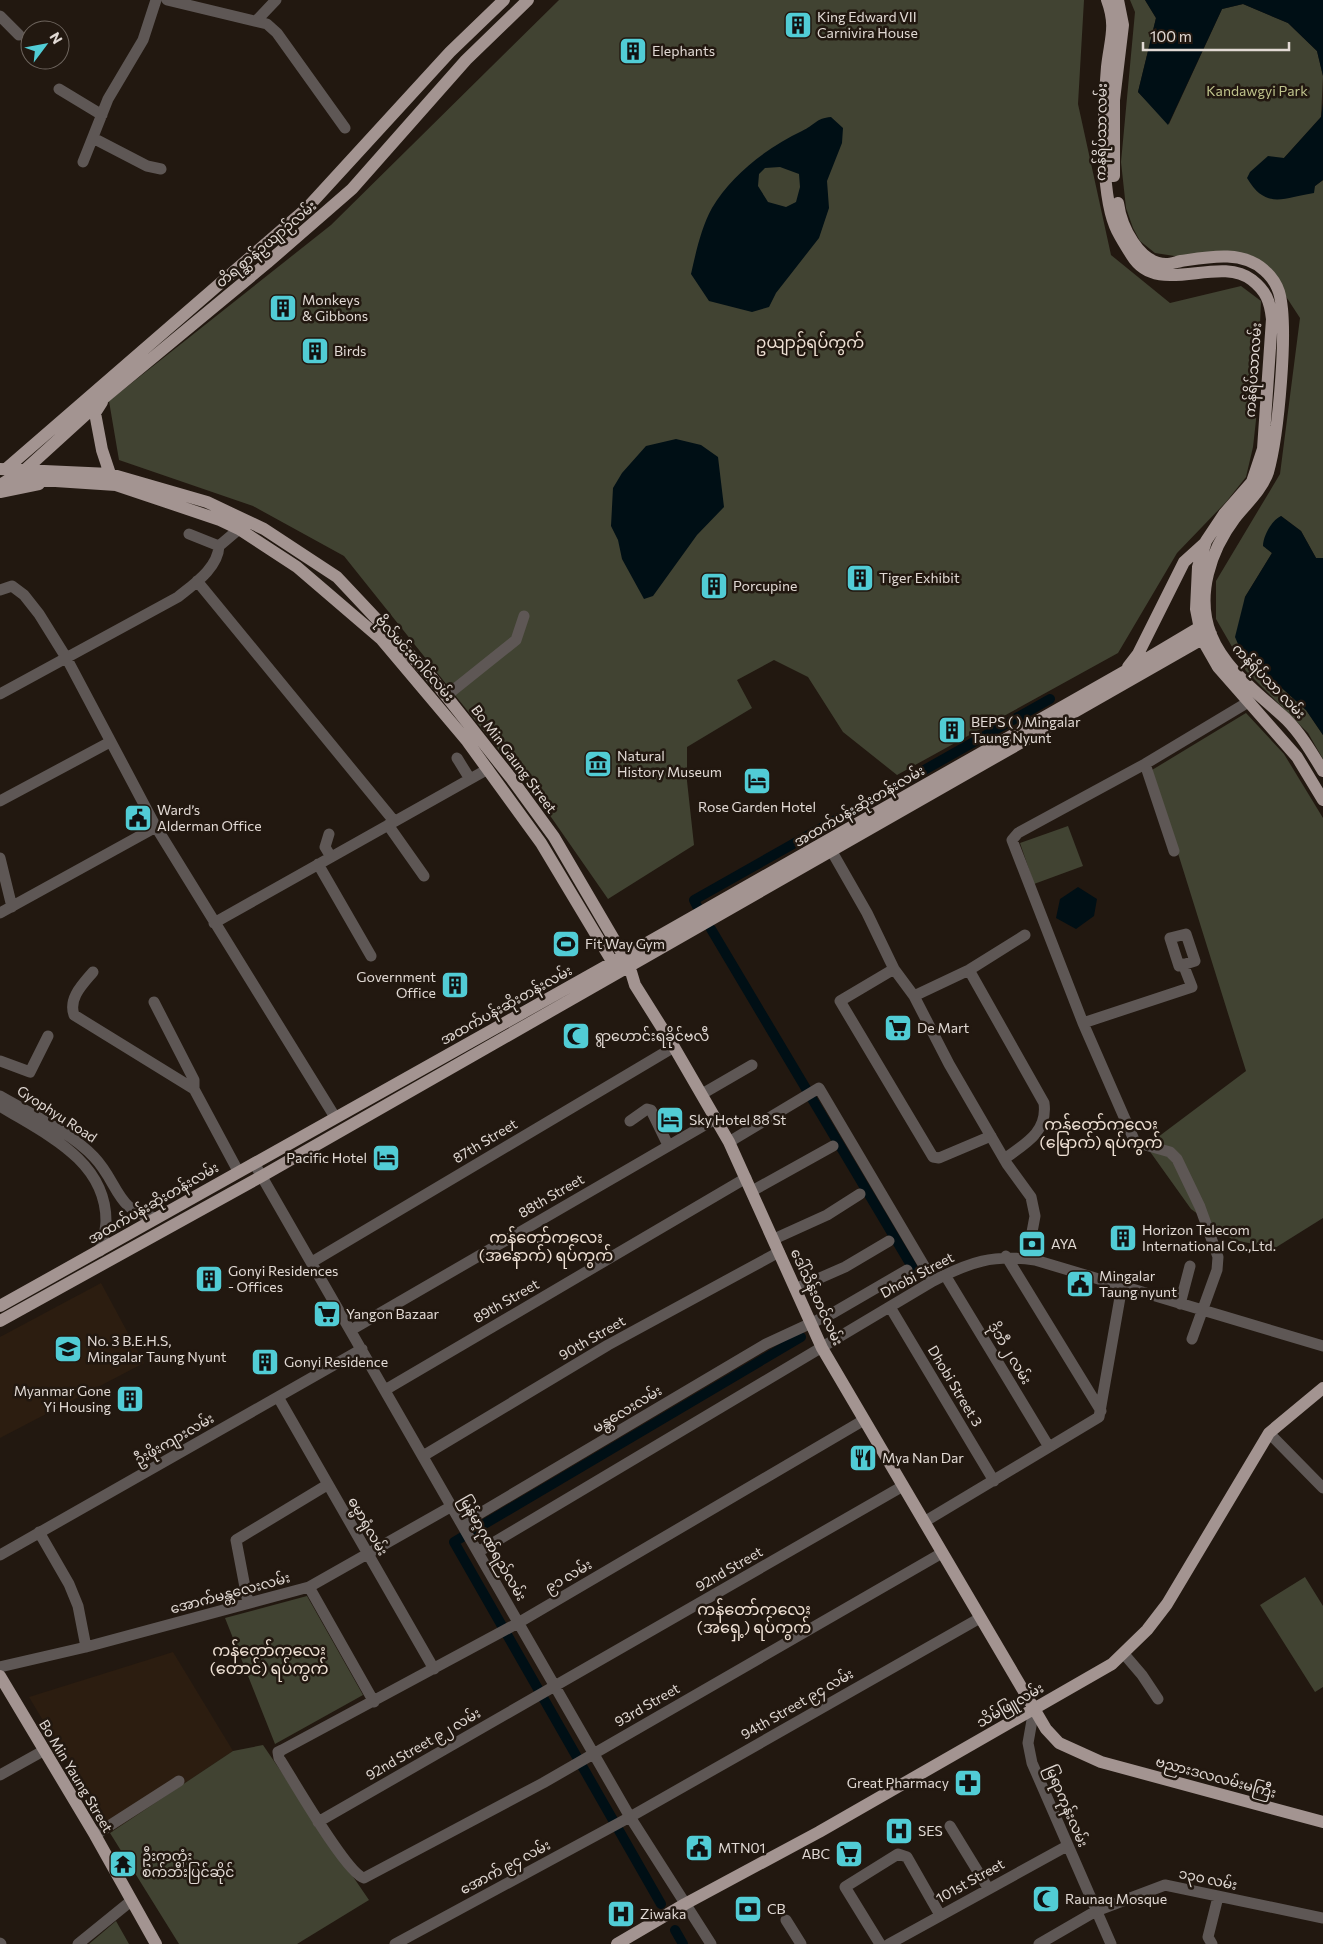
<svg xmlns="http://www.w3.org/2000/svg" width="1323" height="1944" font-family="Commissioner,'Noto Sans Myanmar',sans-serif">
<style>
.built{fill:#2c1d10}
.green{fill:#414332}
.water{fill:#000f15;fill-rule:evenodd}
.lines{fill:none;stroke-linecap:round;stroke-linejoin:round}
.canal{stroke:#000f15;stroke-width:10}
.minor{stroke:#5e5755;stroke-width:11}
.major{stroke:#a39491;stroke-width:12}
.labels{text-anchor:middle;stroke-width:5;stroke-linejoin:round;paint-order:stroke}
.poi-label{font-size:14px;fill:#e1d9d4;stroke:#221810;text-anchor:start}
.park-label{font-size:14px;fill:#bfc38c;stroke:#221810}
.street-label{font-size:14px;fill:#e1d9d4;stroke:#221810}
.quarter-label{font-size:16px;fill:#eee0d4;stroke:#221810}
</style>
<rect width="100%" height="100%" fill="#221810"/>
<path class="built" d="M 101,1283 L 144,1363 L 0,1438 L 0,1337 Z
M 173,1652 L 233,1751 L 110,1833 L 29,1697 Z"/>
<path class="green" d="M 559,0 L 1084,0 L 1078,104 L 1111,255 L 1170,303 L 1241,286 L 1261,301 L 1256,420 L 1253,447 L 1246,477 L 1226,502 L 1177,553 L 1118,653 L 897,775 L 843,732 L 808,677 L 774,660 L 737,680 L 752,708 L 687,747 L 687,781 L 694,845 L 608,899 L 542,804 L 344,556 L 253,506 L 119,460 L 109,401 L 331,225 Z
M 1130,0 L 1145,0 L 1156,18 L 1138,92 L 1169,124 L 1222,9 L 1243,4 L 1288,23 L 1317,51 L 1323,76 L 1321,117 L 1284,158 L 1275,159 L 1315,186 L 1323,180 L 1323,558 L 1316,558 L 1301,531 L 1281,516 L 1266,548 L 1272,553 L 1245,597 L 1241,651 L 1306,710 L 1323,735 L 1323,759 L 1308,733 L 1246,671 L 1216,619 L 1216,581 L 1280,474 L 1300,318 L 1270,272 L 1234,251 L 1181,257 L 1155,253 L 1140,241 L 1133,228 L 1126,208 L 1121,162 L 1135,12 Z
M 1246,713 L 1284,754 L 1323,818 L 1323,1218 L 1275,1248 L 1233,1240 L 1191,1209 L 1146,1146 L 1246,1071 L 1152,770 Z
M 1068,826 L 1083,866 L 1034,884 L 1020,843 Z
M 1305,1577 L 1323,1606 L 1323,1687 L 1315,1692 L 1260,1605 Z
M 307,1596 L 363,1695 L 275,1744 L 225,1618 Z
M 263,1745 L 369,1900 L 297,1944 L 179,1944 L 110,1833 L 233,1751 Z
M 116,1921 L 129,1944 L 89,1944 Z"/>
<path class="water" d="M 1145,0 L 1323,0 L 1323,76 L 1317,51 L 1288,23 L 1243,4 L 1222,9 L 1168,125 L 1138,92 L 1156,18 Z
M 1323,103 L 1323,180 L 1315,186 L 1314,193 C 1283,198 1266,210 1247,178 L 1250,172 L 1268,156 L 1284,158 L 1321,117 Z
M 831,117 L 843,128 L 842,143 L 827,181 L 829,208 L 819,238 L 776,293 L 769,307 L 752,312 L 709,301 L 691,274 C 696,252 701,228 712,208 C 731,175 768,147 802,131 C 815,125 816,118 831,117 ZM 780,167 L 799,174 L 800,187 L 796,202 L 786,207 L 768,202 L 758,186 L 759,174 L 765,168 Z
M 676,439 L 701,445 L 718,457 L 724,507 L 697,535 L 653,596 L 644,599 L 622,559 L 618,540 L 611,526 L 613,488 L 622,473 L 646,446 Z
M 1281,516 L 1301,531 L 1316,558 L 1323,558 L 1323,735 L 1306,710 L 1241,651 L 1235,637 L 1245,597 L 1272,553 L 1263,546 C 1263,536 1272,520 1281,516 Z
M 1078,887 L 1097,899 L 1094,916 L 1076,929 L 1056,918 L 1060,899 Z"/>
<g class="lines">
<path class="canal" d="M 697,906 L 694,900 L 1050,699
M 711,929 L 914,1270 L 901,1278
M 661,1904 L 454,1542 L 801,1337
M 675,1930 L 683,1944"/>
<path class="minor" d="M 167,0 L 267,24 L 277,33 L 345,128
M 0,16 L 19,35
M 256,21 L 276,0
M 59,89 L 102,115
M 93,138 L 147,166 L 161,169
M 83,162 L 108,99 L 143,40 L 156,0
M 189,534 L 219,546
M 197,581 L 394,821
M 0,590 L 12,586 L 24,595 L 39,614 L 67,659 L 156,827 L 335,1117
M 0,694 L 178,597 C 194,584 218,568 219,546 L 239,529
M 446,696 L 516,640 L 524,616
M 457,758 L 470,779
M 1145,764 L 1174,851
M 0,801 L 110,742
M 388,825 L 424,876
M 329,834 L 325,847 L 331,857
M 831,850 L 867,913 L 894,969
M 0,858 L 12,907
M 318,864 L 371,956
M 0,913 L 156,827
M 214,923 L 488,769
M 1186,934 L 1195,961 L 1179,966 L 1170,938 Z
M 969,970 L 1044,1103 C 1048,1132 1025,1144 1004,1159
M 93,972 C 83,984 68,998 74,1015 L 194,1089 L 238,1171
M 914,996 L 969,970 L 1025,935
M 154,1002 L 194,1080 L 194,1089
M 1083,1023 L 1192,987 L 1183,964
M 0,1061 L 30,1072 L 48,1036
M 702,1094 L 752,1065
M 0,1096 C 29,1113 71,1132 94,1157 C 119,1183 116,1213 157,1218
M 0,1106 C 45,1134 106,1160 106,1221 C 106,1231 102,1241 100,1251
M 630,1121 L 647,1109 L 651,1110 L 668,1145
M 991,1136 L 939,1158 L 933,1157 L 840,1001 L 894,969 L 914,996 L 949,1064 L 1007,1164 L 1031,1197 L 1035,1216 L 1027,1259
M 729,1142 L 819,1088 L 933,1281
M 254,1163 L 630,1817 L 711,1944
M 752,1191 L 833,1146
M 774,1239 L 827,1215 L 860,1194
M 1006,1256 L 1101,1411
M 312,1262 L 674,1047
M 945,1275 L 1049,1447
M 795,1289 L 845,1267 L 889,1241
M 1180,1304 L 1190,1266
M 890,1307 L 994,1481
M 351,1330 L 715,1119
M 1192,1339 L 1217,1270 L 1218,1257 L 1200,1207 L 1177,1159 L 1170,1152 L 1135,1142 L 1083,1023 L 1012,840 L 1018,833 L 1145,764 L 1250,701
M 385,1390 L 746,1178
M 278,1397 L 434,1669
M 864,1420 L 518,1623 L 282,1750 L 278,1752 L 279,1758 C 292,1778 346,1873 364,1878 L 543,1783 L 942,1553
M 1269,1433 L 1323,1488
M 423,1456 L 608,1345 L 779,1252
M 924,1522 L 1099,1417 L 1122,1286
M 462,1524 L 766,1344 L 833,1313 L 907,1270
M 39,1532 L 69,1584 L 78,1606 L 86,1647
M 478,1552 L 933,1281 C 970,1262 993,1254 1035,1260 L 1323,1346
M 0,1555 L 362,1349
M 309,1587 L 374,1702
M 248,1603 L 236,1540 L 327,1485
M 1124,1654 L 1142,1675 L 1158,1699
M 0,1667 L 86,1647 L 309,1587 L 452,1506
M 1034,1709 L 1028,1743 L 1032,1763 L 1111,1944
M 0,1775 L 43,1751
M 318,1822 L 903,1486
M 950,1826 L 988,1888
M 95,1835 L 179,1781
M 786,1920 L 801,1944
M 0,1943 L 1,1944
M 78,1944 L 131,1901
M 395,1944 L 630,1817 L 980,1618
M 880,1944 L 845,1887 L 898,1854 L 907,1857 L 940,1915
M 889,1944 L 1067,1846
M 1039,1944 L 1096,1911 L 1165,1885 L 1323,1918
M 1212,1944 L 1208,1937 L 1218,1897"/>
<path class="major" d="M 1107,0 C 1117,27 1110,39 1107,67 C 1103,107 1100,189 1115,226 C 1119,236 1126,246 1132,256 C 1158,298 1218,254 1252,280 C 1266,291 1270,301 1272,319 L 1263,449 L 1252,482 L 1224,514 L 1206,541 L 1198,567 L 1196,609 L 1202,639 L 1218,667 L 1297,757 L 1323,800
M 1114,176 L 1114,100 L 1123,25 L 1118,0
M 1118,203 C 1121,226 1139,264 1166,264 C 1171,264 1176,262 1181,261 C 1208,257 1242,250 1264,270 C 1271,276 1276,283 1279,292 C 1289,326 1278,437 1268,472 C 1262,490 1246,504 1235,518 C 1211,550 1195,595 1211,635 C 1225,670 1259,694 1286,719 C 1301,734 1312,753 1323,771
M 102,402 L 95,413 L 102,450 L 110,474
M 7,468 L 307,208 L 450,52 L 504,0
M 0,469 L 110,474 L 207,502 L 264,529 L 337,577 L 432,678 L 511,778 L 554,837 L 629,965 L 635,985 L 674,1047 L 729,1142 L 822,1348 L 1046,1729 L 1059,1743 L 1101,1762 L 1323,1822
M 10,478 L 116,485 L 220,520 L 239,529 L 297,567 L 381,639 L 467,741 L 541,843 L 616,968
M 0,485 L 26,469 L 104,398 L 267,263 L 352,189 L 466,60 L 528,0
M 0,492 L 39,484
M 1128,667 L 1138,654 L 1184,562 L 1205,543
M 0,1306 L 624,956 L 1143,661 L 1207,623
M 0,1321 L 262,1176 L 1211,634
M 0,1676 L 95,1835 L 156,1944
M 617,1944 L 685,1904 L 819,1832 L 1112,1664 L 1147,1630 L 1167,1604 L 1269,1433 L 1323,1388"/>
</g>
<defs>
<g id="building-square" transform="scale(1.4375)"><rect x="-9" y="-9" width="18" height="18" rx="4" fill="#51ccd5" stroke="#221810"/><path d="M-4-6H4V6H1V3H-1V6H-4ZM-2.5-4.3h1.7v1.8h-1.7ZM.8-4.3h1.7v1.8H.8ZM-2.5-1h1.7V.8h-1.7ZM.8-1h1.7V.8H.8Z" fill="#111"/></g>
<g id="museum-square" transform="scale(1.4375)"><rect x="-9" y="-9" width="18" height="18" rx="4" fill="#51ccd5" stroke="#221810"/><path d="M0-6L6-3V-2H-6V-3ZM-5-1h2V3h-2ZM-1-1h2V3h-2ZM3-1h2V3H3ZM-6 4H6V6H-6Z" fill="#111"/></g>
<g id="hotel-square" transform="scale(1.4375)"><rect x="-9" y="-9" width="18" height="18" rx="4" fill="#51ccd5" stroke="#221810"/><path d="M-6-4.5h1.5V1H6V5H4.5V3h-9V5H-6ZM-4 0a1.8 1.8 0 1 1 3.6 0ZM.5 0V-2.5h3Q6-2.5 6 0Z" fill="#111"/></g>
<g id="civic-square" transform="scale(1.4375)"><rect x="-9" y="-9" width="18" height="18" rx="4" fill="#51ccd5" stroke="#221810"/><path d="M-.6-6.5H3V-4.5H.6V-3L4-1V1h2V6H-6V1h2V-1L-.6-3ZM-1.2 2.5V6h2.4V2.5Z" fill="#111"/></g>
<g id="stadium-square" transform="scale(1.4375)"><rect x="-9" y="-9" width="18" height="18" rx="4" fill="#51ccd5" stroke="#221810"/><path d="M0-5a6.5 5 0 1 0 0 10a6.5 5 0 1 0 0-10ZM-3.5-1.8h7v3.6h-7Z" fill="#111"/></g>
<g id="supermarket-square" transform="scale(1.4375)"><rect x="-9" y="-9" width="18" height="18" rx="4" fill="#51ccd5" stroke="#221810"/><path d="M-6-5.5h2.5l.6 2H6L4.5 2H-2.5L-4.4-4H-6ZM-1.5 3.2a1.3 1.3 0 1 0 .1 0ZM3 3.2a1.3 1.3 0 1 0 .1 0Z" fill="#111"/></g>
<g id="mosque-square" transform="scale(1.4375)"><rect x="-9" y="-9" width="18" height="18" rx="4" fill="#51ccd5" stroke="#221810"/><path d="M3.5-4.9A6 6 0 1 0 3.5 4.9A5 5 0 1 1 3.5-4.9Z" fill="#111"/></g>
<g id="bank-square" transform="scale(1.4375)"><rect x="-9" y="-9" width="18" height="18" rx="4" fill="#51ccd5" stroke="#221810"/><path d="M-6-4H6V4H-6ZM0-2.3a2.3 2.3 0 1 0 0 4.6a2.3 2.3 0 1 0 0-4.6Z" fill="#111"/></g>
<g id="school-square" transform="scale(1.4375)"><rect x="-9" y="-9" width="18" height="18" rx="4" fill="#51ccd5" stroke="#221810"/><path d="M0-5L7-2L0 1L-7-2ZM-4 1L0 2.5L4 1V4Q0 6-4 4Z" fill="#111"/></g>
<g id="restaurant-square" transform="scale(1.4375)"><rect x="-9" y="-9" width="18" height="18" rx="4" fill="#51ccd5" stroke="#221810"/><path d="M-5-6h1v4h1v-4h1v4h1v-4h1v5L-1.5 .5V6h-2V.5L-5-1ZM5-6V6H3V1.5H1.5Q1.5-4 5-6Z" fill="#111"/></g>
<g id="pharmacy-square" transform="scale(1.4375)"><rect x="-9" y="-9" width="18" height="18" rx="4" fill="#51ccd5" stroke="#221810"/><path d="M-2-6h4v4h4v4h-4v4h-4v-4h-4v-4h4Z" fill="#111"/></g>
<g id="hospital-square" transform="scale(1.4375)"><rect x="-9" y="-9" width="18" height="18" rx="4" fill="#51ccd5" stroke="#221810"/><path d="M-5-5h3v3.5h4V-5h3V5h-3V1.5h-4V5h-3Z" fill="#111"/></g>
<g id="temple-square" transform="scale(1.4375)"><rect x="-9" y="-9" width="18" height="18" rx="4" fill="#51ccd5" stroke="#221810"/><path d="M0-6L5-2H3V0L6.5 2.5H4V6H1.5V3h-3V6H-4V2.5H-6.5L-3 0V-2H-5Z" fill="#111"/></g>
</defs>
<g fill-rule="evenodd">
<use href="#building-square" x="798" y="25"/>
<use href="#building-square" x="633" y="51"/>
<use href="#building-square" x="283" y="308"/>
<use href="#building-square" x="315" y="351"/>
<use href="#building-square" x="860" y="578"/>
<use href="#building-square" x="714" y="586"/>
<use href="#building-square" x="952" y="730"/>
<use href="#museum-square" x="598" y="764"/>
<use href="#hotel-square" x="757" y="781"/>
<use href="#civic-square" x="138" y="818"/>
<use href="#stadium-square" x="566" y="944"/>
<use href="#building-square" x="455" y="985"/>
<use href="#supermarket-square" x="898" y="1028"/>
<use href="#mosque-square" x="576" y="1036"/>
<use href="#hotel-square" x="670" y="1120"/>
<use href="#hotel-square" x="386" y="1158"/>
<use href="#building-square" x="1123" y="1238"/>
<use href="#bank-square" x="1032" y="1244"/>
<use href="#building-square" x="209" y="1279"/>
<use href="#civic-square" x="1080" y="1284"/>
<use href="#supermarket-square" x="327" y="1314"/>
<use href="#school-square" x="68" y="1349"/>
<use href="#building-square" x="265" y="1362"/>
<use href="#building-square" x="130" y="1399"/>
<use href="#restaurant-square" x="863" y="1458"/>
<use href="#pharmacy-square" x="968" y="1783"/>
<use href="#hospital-square" x="899" y="1831"/>
<use href="#civic-square" x="699" y="1848"/>
<use href="#supermarket-square" x="849" y="1854"/>
<use href="#temple-square" x="123" y="1864"/>
<use href="#mosque-square" x="1046" y="1899"/>
<use href="#bank-square" x="748" y="1909"/>
<use href="#hospital-square" x="621" y="1914"/>
</g>
<g class="labels">
<g class="poi-label">
<text x="817" y="22">King Edward VII<tspan x="817" dy="16">Carnivira House</tspan></text>
<text x="652" y="56">Elephants</text>
<text x="302" y="305">Monkeys<tspan x="302" dy="16">&amp; Gibbons</tspan></text>
<text x="334" y="356">Birds</text>
<text x="879" y="583">Tiger Exhibit</text>
<text x="733" y="591">Porcupine</text>
<text x="971" y="727">BEPS ( ) Mingalar<tspan x="971" dy="16">Taung Nyunt</tspan></text>
<text x="617" y="761">Natural<tspan x="617" dy="16">History Museum</tspan></text>
<text x="757" y="812" text-anchor="middle">Rose Garden Hotel</text>
<text x="157" y="815">Ward’s<tspan x="157" dy="16">Alderman Office</tspan></text>
<text x="585" y="949">Fit Way Gym</text>
<text x="436" y="982" text-anchor="end">Government<tspan x="436" dy="16">Office</tspan></text>
<text x="917" y="1033">De Mart</text>
<text x="595" y="1041">ရွာဟောင်းရခိုင်ဗလီ</text>
<text x="689" y="1125">Sky Hotel 88 St</text>
<text x="367" y="1163" text-anchor="end">Pacific Hotel</text>
<text x="1142" y="1235">Horizon Telecom<tspan x="1142" dy="16">International Co.,Ltd.</tspan></text>
<text x="1051" y="1249">AYA</text>
<text x="228" y="1276">Gonyi Residences<tspan x="228" dy="16">- Offices</tspan></text>
<text x="1099" y="1281">Mingalar<tspan x="1099" dy="16">Taung nyunt</tspan></text>
<text x="346" y="1319">Yangon Bazaar</text>
<text x="87" y="1346">No. 3 B.E.H.S,<tspan x="87" dy="16">Mingalar Taung Nyunt</tspan></text>
<text x="284" y="1367">Gonyi Residence</text>
<text x="111" y="1396" text-anchor="end">Myanmar Gone<tspan x="111" dy="16">Yi Housing</tspan></text>
<text x="882" y="1463">Mya Nan Dar</text>
<text x="949" y="1788" text-anchor="end">Great Pharmacy</text>
<text x="918" y="1836">SES</text>
<text x="718" y="1853">MTN01</text>
<text x="830" y="1859" text-anchor="end">ABC</text>
<text x="142" y="1861">ဦးကတုံး<tspan x="142" dy="16">စက်ဘီးပြင်ဆိုင်</tspan></text>
<text x="1065" y="1904">Raunaq Mosque</text>
<text x="767" y="1914">CB</text>
<text x="640" y="1919">Ziwaka</text>
</g>
<g class="park-label">
<text x="1257" y="96">Kandawgyi Park</text>
</g>
<g class="street-label">
<text transform="translate(1101 132) rotate(-89)" y="5">ကန်ရိပ်သာ လမ်း</text>
<text transform="translate(266 244) rotate(-40)" y="5">တိရစ္ဆာန်ဥယျာဉ်လမ်း</text>
<text transform="translate(1253 370) rotate(-86)" y="5">ကန်ရိပ်သာလမ်း</text>
<text transform="translate(415 658) rotate(48)" y="5">ဗိုလ်မင်းဂေါင်လမ်း</text>
<text transform="translate(1269 681) rotate(46)" y="5">ကန်ရိပ်သာ လမ်း</text>
<text transform="translate(514 759) rotate(53)" y="5">Bo Min Gaung Street</text>
<text transform="translate(859 806) rotate(-30)" y="5">အထက်ပန်းဆိုးတန်းလမ်း</text>
<text transform="translate(506 1005) rotate(-29)" y="5">အထက်ပန်းဆိုးတန်းလမ်း</text>
<text transform="translate(57 1114) rotate(33)" y="5">Gyophyu Road</text>
<text transform="translate(485 1141) rotate(-31)" y="5">87th Street</text>
<text transform="translate(551 1196) rotate(-30)" y="5">88th Street</text>
<text transform="translate(153 1203) rotate(-30)" y="5">အထက်ပန်းဆိုးတန်းလမ်း</text>
<text transform="translate(917 1275) rotate(-28)" y="5">Dhobi Street</text>
<text transform="translate(817 1297) rotate(65)" y="5">ဒေါ်သိန်းတင်လမ်း</text>
<text transform="translate(506 1301) rotate(-30)" y="5">89th Street</text>
<text transform="translate(592 1338) rotate(-30)" y="5">90th Street</text>
<text transform="translate(1010 1353) rotate(59)" y="5">ဒိုဘီ ၂ လမ်း</text>
<text transform="translate(955 1386) rotate(59)" y="5">Dhobi Street 3</text>
<text transform="translate(627 1409) rotate(-31)" y="5">မန္တလေးလမ်း</text>
<text transform="translate(174 1439) rotate(-30)" y="5">ဦးဖိုးကျားလမ်း</text>
<text transform="translate(368 1526) rotate(60)" y="5">ဓမ္မာရုံလမ်း</text>
<text transform="translate(493 1548) rotate(60)" y="5">မြန်မာ့ဂုဏ်ရည်လမ်း</text>
<text transform="translate(729 1569) rotate(-30)" y="5">92nd Street</text>
<text transform="translate(568 1576) rotate(-30)" y="5">၉၁ လမ်း</text>
<text transform="translate(230 1593) rotate(-15)" y="5">အောက်မန္တလေးလမ်း</text>
<text transform="translate(797 1704) rotate(-30)" y="5">94th Street ၉၄ လမ်း</text>
<text transform="translate(647 1705) rotate(-30)" y="5">93rd Street</text>
<text transform="translate(1010 1705) rotate(-30)" y="5">သိမ်ဖြူလမ်း</text>
<text transform="translate(423 1744) rotate(-30)" y="5">92nd Street ၉၂ လမ်း</text>
<text transform="translate(76 1776) rotate(59)" y="5">Bo Min Yaung Street</text>
<text transform="translate(1216 1777) rotate(15)" y="5">ဗညားဒလလမ်းမကြီး</text>
<text transform="translate(1067 1806) rotate(67)" y="5">မြရာကုန်းလမ်း</text>
<text transform="translate(505 1867) rotate(-28)" y="5">အောက် ၉၄ လမ်း</text>
<text transform="translate(1208 1879) rotate(12)" y="5">၁၃၀ လမ်း</text>
<text transform="translate(970 1881) rotate(-29)" y="5">101st Street</text>
</g>
<g class="quarter-label">
<text x="810" y="348">ဥယျာဉ်ရပ်ကွက်</text>
<text x="1101" y="1130">ကန်တော်ကလေး<tspan x="1101" dy="18">(မြောက်) ရပ်ကွက်</tspan></text>
<text x="546" y="1243">ကန်တော်ကလေး<tspan x="546" dy="18">(အနောက်) ရပ်ကွက်</tspan></text>
<text x="754" y="1615">ကန်တော်ကလေး<tspan x="754" dy="18">(အရှေ့) ရပ်ကွက်</tspan></text>
<text x="269" y="1656">ကန်တော်ကလေး<tspan x="269" dy="18">(တောင်) ရပ်ကွက်</tspan></text>
</g>
</g>
<g transform="translate(45 45) rotate(58)"><circle r="24" fill="#221810" stroke="#6e655e"/>
<path d="M0-4L9 19L0 12L-9 19Z" fill="#51ccd5"/>
<text y="-8" font-size="14" font-weight="bold" text-anchor="middle" fill="#e1d9d4">N</text>
</g>
<path d="M1143 42v8h146v-8" fill="none" stroke="#e1d9d4" stroke-width="2.5"/>
<text x="1150" y="42" font-size="15" fill="#e1d9d4" stroke="#221810" stroke-width="4" paint-order="stroke">100 m</text>
</svg>
